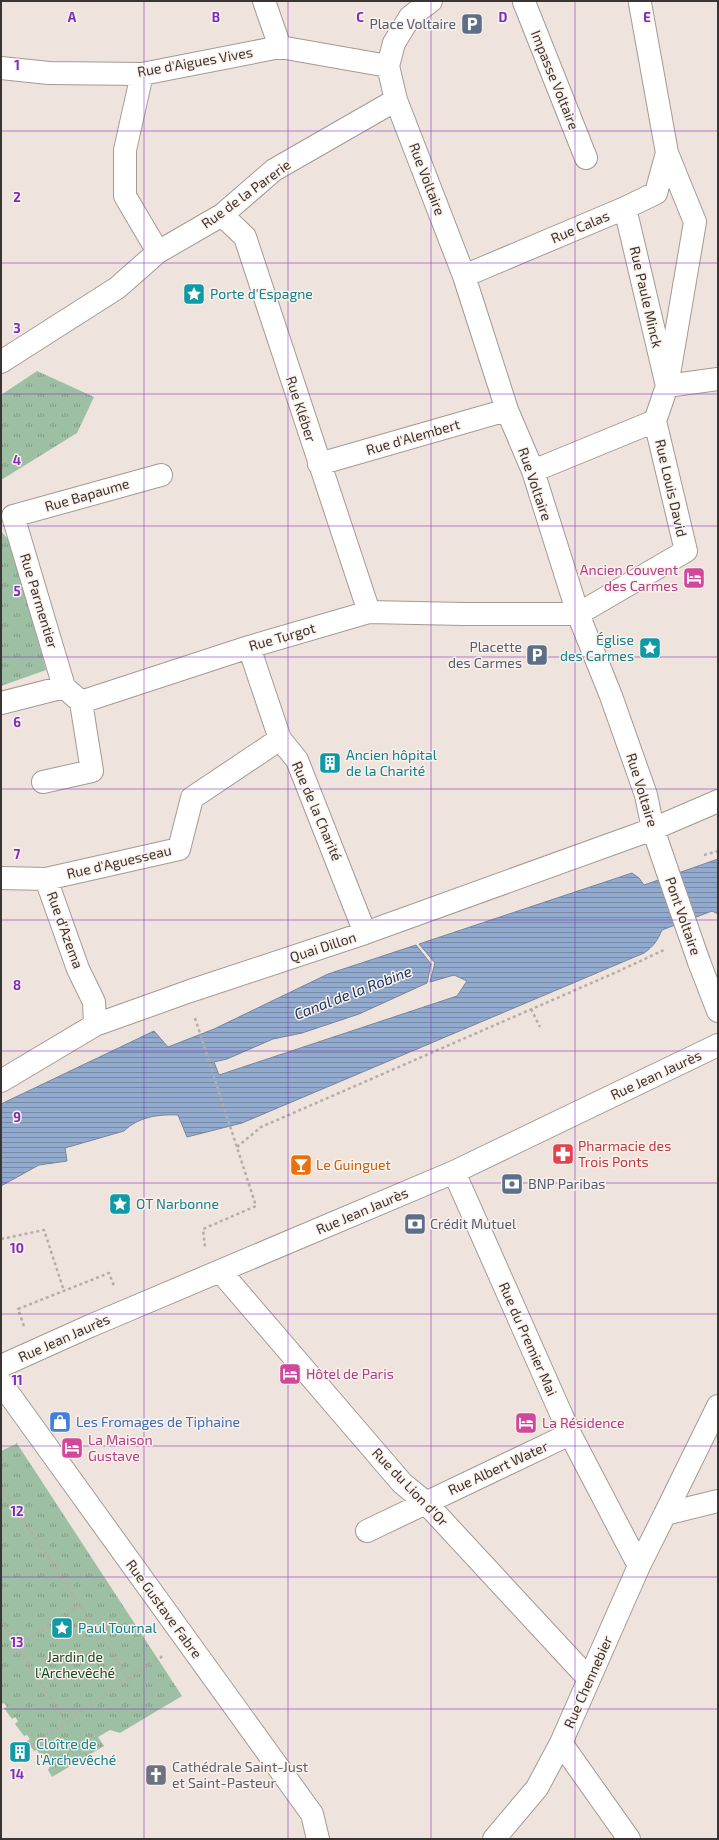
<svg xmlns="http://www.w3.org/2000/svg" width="719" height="1840" font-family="'Exo 2',sans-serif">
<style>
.park{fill:url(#park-tufts)}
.water{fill:url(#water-rules);stroke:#77879f}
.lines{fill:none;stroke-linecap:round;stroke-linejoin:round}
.minor-casing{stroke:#a49994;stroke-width:24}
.path{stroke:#b7ada8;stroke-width:2.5;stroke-dasharray:3 3;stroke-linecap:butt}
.minor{stroke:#fff;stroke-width:22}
.minor-bridge-casing{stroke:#a49994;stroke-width:24;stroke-linecap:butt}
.minor-bridge{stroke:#fff;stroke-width:22}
.grid{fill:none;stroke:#7b2cbf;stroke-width:1;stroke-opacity:0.55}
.labels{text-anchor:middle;stroke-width:3;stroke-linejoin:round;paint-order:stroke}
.service-label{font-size:14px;fill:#4e5e75;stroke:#fcf1eb;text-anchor:end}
.street-label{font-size:14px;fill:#3a3533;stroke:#fcf1eb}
.culture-label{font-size:14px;fill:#0d838f;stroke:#fcf1eb;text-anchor:start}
.hotel-label{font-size:14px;fill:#b23c85;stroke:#fcf1eb;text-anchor:start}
.health-label{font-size:14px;fill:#be3a42;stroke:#fcf1eb;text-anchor:start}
.food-label{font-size:14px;fill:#c56008;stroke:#fcf1eb;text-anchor:start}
.shop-label{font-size:14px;fill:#366cbe;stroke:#fcf1eb;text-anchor:start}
.park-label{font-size:14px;fill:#0f4a22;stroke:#fcf1eb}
.worship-label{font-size:14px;fill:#5b616d;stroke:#fcf1eb;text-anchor:start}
.water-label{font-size:15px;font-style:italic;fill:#143563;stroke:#fcf1eb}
.grid-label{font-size:13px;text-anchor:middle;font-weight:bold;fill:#7b2cbf;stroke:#fcf1eb;stroke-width:3;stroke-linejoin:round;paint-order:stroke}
</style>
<defs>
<pattern id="park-tufts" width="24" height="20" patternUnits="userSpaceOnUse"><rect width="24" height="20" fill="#9dbfa3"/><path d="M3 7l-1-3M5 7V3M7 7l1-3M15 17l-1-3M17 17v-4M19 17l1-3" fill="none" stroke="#819c85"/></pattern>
<pattern id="water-rules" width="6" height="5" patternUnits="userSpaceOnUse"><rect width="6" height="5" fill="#91aacd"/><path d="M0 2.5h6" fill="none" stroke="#778ba7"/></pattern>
</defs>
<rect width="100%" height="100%" fill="#efe3dd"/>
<path class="park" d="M 37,371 L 94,397 L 77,433 L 1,480 L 1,395 Z
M 1,531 L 11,543 L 46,670 L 1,686 Z
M 16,1442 L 182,1696 L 120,1733 L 110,1730 L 98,1737 L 104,1746 L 52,1777 L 48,1770 L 52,1763 L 47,1755 L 39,1753 L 37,1750 L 34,1751 L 27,1741 L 30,1739 L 27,1735 L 24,1736 L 15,1724 L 18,1721 L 15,1717 L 12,1719 L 4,1708 L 7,1707 L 4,1703 L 1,1704 L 1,1451 L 16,1444 Z"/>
<path class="water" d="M 718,859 L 718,914 L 712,911 L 662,930 C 657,941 654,946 644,953 L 242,1123 L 187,1137 L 178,1115 C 159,1114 138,1117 124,1131 L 65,1148 L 67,1161 L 39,1165 L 1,1186 L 1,1104 L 154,1031 L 168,1047 L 214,1029 L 328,974 L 416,945 L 431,964 L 427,983 L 359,1014 L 302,1033 L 273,1039 L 227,1059 L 214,1062 L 219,1075 L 457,996 L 467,981 L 454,975 L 430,982 L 435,963 L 419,944 L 632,873 L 639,878 L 644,885 Z"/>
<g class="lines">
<g class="minor-casing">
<path id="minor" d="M 264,1 L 280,47
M 431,1 L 410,17 L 394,43 L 388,66 L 396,100 L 464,276 L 507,410 L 533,471 L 578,614 L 611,696 L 646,795 L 653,829 L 667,870
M 524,2 L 586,158
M 1,68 L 49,73 L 142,74 L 280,47 L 388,66
M 142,74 L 125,150 L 125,196 L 158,252
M 625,208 L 667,386 L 718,379
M 222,215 L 245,237 L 369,612
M 464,276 L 625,208 L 656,193 L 667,153
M 1,362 L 117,288 L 158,252 L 222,215 L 274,170 L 396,100
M 319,464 L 507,410
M 533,471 L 655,421 L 667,386 L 695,222 L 667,153 L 640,3
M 578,614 L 686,551 L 655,421
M 249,647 L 280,739 L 297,760 L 365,933
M 64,687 L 13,516 L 161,475
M 1,703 L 64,687 L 81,702 L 249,647 L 369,612 L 464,614 L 578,614
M 43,782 L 92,771 L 81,702
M 1,878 L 46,879 L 179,849 L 192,798 L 280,739
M 46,879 L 78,969 L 94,1002 L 95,1025
M 699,962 L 718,1011
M 1,1081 L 95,1025 L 190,991 L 365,933 L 653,829 L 718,801
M 454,1172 L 570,1434 L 639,1566
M 220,1271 L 402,1483 L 425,1502 L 589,1679
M 1,1366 L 90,1326 L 454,1172 L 718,1045
M 1,1383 L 312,1814 L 318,1839
M 665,1514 L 718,1406
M 367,1531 L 570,1434
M 561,1743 L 629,1839
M 494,1839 L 537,1788 L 561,1743 L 639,1566 L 665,1514 L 718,1501"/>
</g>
<path class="path" d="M 704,855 L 718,851
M 531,1009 L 540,1027
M 195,1018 L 256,1206 L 203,1229 L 205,1247
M 237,1147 L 261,1127 L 619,971 L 666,949
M 1,1239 L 44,1230 L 64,1291
M 24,1326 L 18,1309 L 109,1273 L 114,1286
M 1,1487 L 129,1679
M 1,1621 L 66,1722
M 17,1647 L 80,1605
M 31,1746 L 164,1655"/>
<use href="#minor" class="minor"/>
<g class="minor-bridge-casing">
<path id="minor-bridge" d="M 667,870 L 699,962"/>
</g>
<use href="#minor-bridge" class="minor-bridge"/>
</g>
<path class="grid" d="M 144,1 L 144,1839M 288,1 L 288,1839M 431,1 L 431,1839M 575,1 L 575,1839M 1,131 L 718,131M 1,263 L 718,263M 1,394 L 718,394M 1,526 L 718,526M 1,657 L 718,657M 1,789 L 718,789M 1,920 L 718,920M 1,1051 L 718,1051M 1,1183 L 718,1183M 1,1314 L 718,1314M 1,1446 L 718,1446M 1,1577 L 718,1577M 1,1709 L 718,1709"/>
<defs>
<g id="parking-square" transform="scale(1.15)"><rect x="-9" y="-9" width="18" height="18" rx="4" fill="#5c6f8a" stroke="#fcf1eb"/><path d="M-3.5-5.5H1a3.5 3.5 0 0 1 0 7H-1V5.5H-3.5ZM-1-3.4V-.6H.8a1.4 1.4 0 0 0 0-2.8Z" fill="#fff"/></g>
<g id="sight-square" transform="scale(1.15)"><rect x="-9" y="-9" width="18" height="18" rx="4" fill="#0f9aa8" stroke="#fcf1eb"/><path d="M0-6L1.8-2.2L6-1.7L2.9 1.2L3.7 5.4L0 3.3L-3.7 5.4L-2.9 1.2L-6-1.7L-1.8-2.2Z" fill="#fff"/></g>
<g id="hotel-square" transform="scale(1.15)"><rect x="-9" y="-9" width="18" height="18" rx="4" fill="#d1479c" stroke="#fcf1eb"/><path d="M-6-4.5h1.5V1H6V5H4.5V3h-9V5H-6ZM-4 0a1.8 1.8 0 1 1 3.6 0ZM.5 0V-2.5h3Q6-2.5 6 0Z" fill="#fff"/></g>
<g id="building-square" transform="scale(1.15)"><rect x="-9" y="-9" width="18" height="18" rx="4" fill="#0f9aa8" stroke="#fcf1eb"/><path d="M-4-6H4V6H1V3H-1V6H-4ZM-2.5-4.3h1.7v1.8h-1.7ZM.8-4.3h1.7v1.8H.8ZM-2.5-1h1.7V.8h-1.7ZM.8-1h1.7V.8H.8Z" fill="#fff"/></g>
<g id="pharmacy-square" transform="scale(1.15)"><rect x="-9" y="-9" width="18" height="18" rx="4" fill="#e0444e" stroke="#fcf1eb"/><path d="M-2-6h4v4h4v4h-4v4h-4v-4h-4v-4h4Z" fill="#fff"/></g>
<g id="bar-square" transform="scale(1.15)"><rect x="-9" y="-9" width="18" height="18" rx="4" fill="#e8710a" stroke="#fcf1eb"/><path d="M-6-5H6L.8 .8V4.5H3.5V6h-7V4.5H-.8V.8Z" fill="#fff"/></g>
<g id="bank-square" transform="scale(1.15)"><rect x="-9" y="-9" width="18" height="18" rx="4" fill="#5c6f8a" stroke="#fcf1eb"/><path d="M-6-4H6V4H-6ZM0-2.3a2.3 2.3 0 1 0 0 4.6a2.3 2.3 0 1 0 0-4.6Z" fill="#fff"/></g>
<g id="shop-square" transform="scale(1.15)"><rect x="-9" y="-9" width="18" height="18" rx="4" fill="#3f7fe0" stroke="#fcf1eb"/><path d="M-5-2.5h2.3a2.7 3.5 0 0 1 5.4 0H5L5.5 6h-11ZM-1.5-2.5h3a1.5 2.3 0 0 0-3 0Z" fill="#fff"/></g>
<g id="church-square" transform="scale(1.15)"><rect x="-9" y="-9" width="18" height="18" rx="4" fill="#6b7280" stroke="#fcf1eb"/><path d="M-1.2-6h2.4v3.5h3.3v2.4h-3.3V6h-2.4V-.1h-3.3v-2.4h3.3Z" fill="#fff"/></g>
</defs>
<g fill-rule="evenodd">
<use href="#parking-square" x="472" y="24"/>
<use href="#sight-square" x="194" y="294"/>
<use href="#hotel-square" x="694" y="578"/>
<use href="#sight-square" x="650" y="648"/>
<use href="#parking-square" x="537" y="655"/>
<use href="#building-square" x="330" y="763"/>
<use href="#pharmacy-square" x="563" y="1154"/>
<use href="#bar-square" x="301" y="1165"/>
<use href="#bank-square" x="512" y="1184"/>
<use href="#sight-square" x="120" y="1204"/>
<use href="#bank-square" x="415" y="1224"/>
<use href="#hotel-square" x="290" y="1374"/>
<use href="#shop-square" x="60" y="1422"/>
<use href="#hotel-square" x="526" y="1423"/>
<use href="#hotel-square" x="72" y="1448"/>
<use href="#sight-square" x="62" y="1628"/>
<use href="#building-square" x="20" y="1752"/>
<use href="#church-square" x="156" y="1775"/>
</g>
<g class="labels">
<g class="service-label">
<text x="456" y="29">Place Voltaire</text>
<text x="522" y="652">Placette<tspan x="522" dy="16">des Carmes</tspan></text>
<text x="528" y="1189" text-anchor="start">BNP Paribas</text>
<text x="430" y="1229" text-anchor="start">Crédit Mutuel</text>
</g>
<g class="street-label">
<text transform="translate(195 62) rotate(-10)" y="5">Rue d'Aigues Vives</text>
<text transform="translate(555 80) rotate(68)" y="5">Impasse Voltaire</text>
<text transform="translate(427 179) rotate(69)" y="5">Rue Voltaire</text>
<text transform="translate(246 194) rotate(-36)" y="5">Rue de la Parerie</text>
<text transform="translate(580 227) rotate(-23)" y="5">Rue Calas</text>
<text transform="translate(646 297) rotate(77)" y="5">Rue Paule Minck</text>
<text transform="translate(301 409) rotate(72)" y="5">Rue Kléber</text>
<text transform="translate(413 437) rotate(-16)" y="5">Rue d'Alembert</text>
<text transform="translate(535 484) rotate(71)" y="5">Rue Voltaire</text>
<text transform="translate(671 488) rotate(77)" y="5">Rue Louis David</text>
<text transform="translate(87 495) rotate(-16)" y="5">Rue Bapaume</text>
<text transform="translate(39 601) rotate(73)" y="5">Rue Parmentier</text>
<text transform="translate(282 637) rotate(-16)" y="5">Rue Turgot</text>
<text transform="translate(642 790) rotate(73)" y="5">Rue Voltaire</text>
<text transform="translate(317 811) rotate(67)" y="5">Rue de la Charité</text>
<text transform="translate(119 862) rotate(-13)" y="5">Rue d'Aguesseau</text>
<text transform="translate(683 916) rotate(71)" y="5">Pont Voltaire</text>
<text transform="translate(65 930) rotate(70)" y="5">Rue d'Azema</text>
<text transform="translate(323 947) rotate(-18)" y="5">Quai Dillon</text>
<text transform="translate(656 1075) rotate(-25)" y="5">Rue Jean Jaurès</text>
<text transform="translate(362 1211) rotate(-23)" y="5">Rue Jean Jaurès</text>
<text transform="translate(64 1338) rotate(-24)" y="5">Rue Jean Jaurès</text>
<text transform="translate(528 1339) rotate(66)" y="5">Rue du Premier Mai</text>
<text transform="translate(498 1468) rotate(-25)" y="5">Rue Albert Water</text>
<text transform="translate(410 1487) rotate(46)" y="5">Rue du Lion d'Or</text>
<text transform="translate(164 1609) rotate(54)" y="5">Rue Gustave Fabre</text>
<text transform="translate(588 1682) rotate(-66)" y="5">Rue Chennebier</text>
</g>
<g class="culture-label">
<text x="210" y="299">Porte d'Espagne</text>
<text x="634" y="645" text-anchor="end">Église<tspan x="634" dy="16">des Carmes</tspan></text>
<text x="346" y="760">Ancien hôpital<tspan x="346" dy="16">de la Charité</tspan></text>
<text x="136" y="1209">OT Narbonne</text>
<text x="78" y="1633">Paul Tournal</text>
<text x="36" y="1749">Cloître de<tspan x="36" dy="16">l'Archevêché</tspan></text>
</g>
<g class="hotel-label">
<text x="678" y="575" text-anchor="end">Ancien Couvent<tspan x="678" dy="16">des Carmes</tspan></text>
<text x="306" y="1379">Hôtel de Paris</text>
<text x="542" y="1428">La Résidence</text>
<text x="88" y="1445">La Maison<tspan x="88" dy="16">Gustave</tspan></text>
</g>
<g class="health-label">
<text x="578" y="1151">Pharmacie des<tspan x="578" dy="16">Trois Ponts</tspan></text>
</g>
<g class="food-label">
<text x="316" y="1170">Le Guinguet</text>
</g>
<g class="shop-label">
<text x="76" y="1427">Les Fromages de Tiphaine</text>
</g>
<g class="park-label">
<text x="75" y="1662">Jardin de<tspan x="75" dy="16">l'Archevêché</tspan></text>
</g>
<g class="worship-label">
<text x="172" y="1772">Cathédrale Saint-Just<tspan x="172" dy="16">et Saint-Pasteur</tspan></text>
</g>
<g class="water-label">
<text transform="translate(353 993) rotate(-21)" y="5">Canal de la Robine</text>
</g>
</g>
<g class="grid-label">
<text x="72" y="22">A</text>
<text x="216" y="22">B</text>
<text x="360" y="22">C</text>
<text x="503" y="22">D</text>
<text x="647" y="22">E</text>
<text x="17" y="70">1</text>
<text x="17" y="202">2</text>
<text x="17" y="333">3</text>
<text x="17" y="465">4</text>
<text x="17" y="596">5</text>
<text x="17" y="727">6</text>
<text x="17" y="859">7</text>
<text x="17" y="990">8</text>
<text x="17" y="1122">9</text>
<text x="17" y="1253">10</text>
<text x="17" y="1385">11</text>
<text x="17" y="1516">12</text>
<text x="17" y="1647">13</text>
<text x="17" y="1779">14</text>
</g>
<rect width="719" height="1840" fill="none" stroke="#3a3533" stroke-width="4"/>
</svg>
